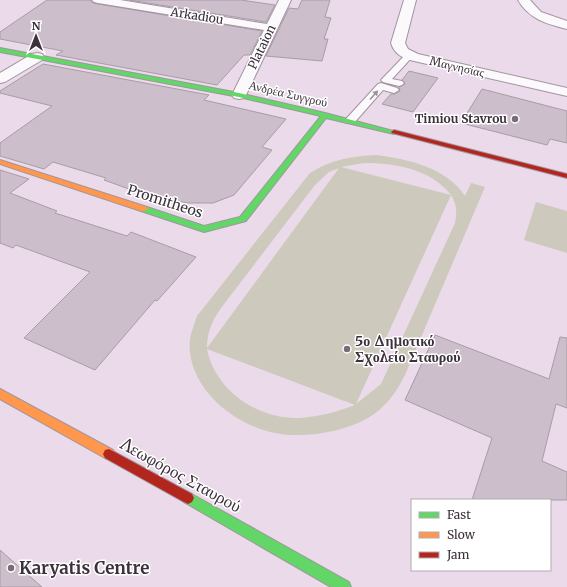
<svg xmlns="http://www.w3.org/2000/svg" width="567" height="587" font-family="Merriweather,serif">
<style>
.green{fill:#cdcabd;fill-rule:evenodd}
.building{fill:#ccbfcb;stroke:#a89ca7}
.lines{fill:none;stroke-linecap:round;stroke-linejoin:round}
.lane-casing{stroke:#a195a0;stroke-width:2}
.street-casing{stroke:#a195a0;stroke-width:2}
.fast-casing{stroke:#a195a0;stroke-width:2}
.slow-casing{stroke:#a195a0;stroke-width:2}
.jam-casing{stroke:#a195a0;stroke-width:2}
.lane{fill:#fcf9fc;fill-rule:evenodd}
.street{fill:#fcf9fc;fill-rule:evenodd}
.fast{fill:#63d668;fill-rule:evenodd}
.slow{fill:#ff974d;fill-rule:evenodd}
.jam{fill:#b3261e;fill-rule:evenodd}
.oneway{fill:#9c949c}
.poi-dot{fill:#796c78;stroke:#fff;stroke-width:1.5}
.labels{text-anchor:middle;stroke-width:3;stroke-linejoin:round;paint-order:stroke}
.far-street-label{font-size:12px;fill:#3c303b;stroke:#fff}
.far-poi-label{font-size:12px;font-weight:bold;fill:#3c303b;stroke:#fff;text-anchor:end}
.street-label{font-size:14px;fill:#3c303b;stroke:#fff}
.poi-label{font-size:14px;font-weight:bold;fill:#3c303b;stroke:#fff;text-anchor:start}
.near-street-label{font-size:17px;fill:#3c303b;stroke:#fff}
.near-poi-label{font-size:17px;font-weight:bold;fill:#3c303b;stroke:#fff;text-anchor:start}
</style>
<rect width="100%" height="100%" fill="#ebdae9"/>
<path class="green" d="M 376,155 C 407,159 446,167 465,196 L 471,183 L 485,187 L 405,375 C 396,393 386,407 368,418 C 349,429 321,435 298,435 C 252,437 195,400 190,352 C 188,339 193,328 197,316 L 310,173 C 331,160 351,156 376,155 ZM 364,163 C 395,163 431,169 451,195 L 341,167 ZM 339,168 L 207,348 C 207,332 212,321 221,308 L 315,185 L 329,172 ZM 451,195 C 457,205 457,212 455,223 L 381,384 L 356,404 ZM 207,349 L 355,405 C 337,412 318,417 298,418 C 257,419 215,390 207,349 Z
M 536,202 L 567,211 L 567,253 L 524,240 Z"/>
<path class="building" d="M 47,0 L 90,0 L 93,3 L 98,4 L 262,31 L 250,55 L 244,55 L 217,85 L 56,55 L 63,51 L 0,39 L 0,32 Z
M 129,0 L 241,0 L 275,5 L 266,22 Z
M 302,0 L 330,0 L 325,17 L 331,18 L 324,39 L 328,39 L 322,61 L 266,56 L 289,8 L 298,9 Z
M 43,64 L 209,95 L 204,100 L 286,119 L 262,147 L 272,150 L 234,195 L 213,203 L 188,203 L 143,194 L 104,180 L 106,178 L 53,162 L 44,169 L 0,156 L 0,143 L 52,106 L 0,93 L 0,91 Z
M 409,71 L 438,78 L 413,112 L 382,104 L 391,94 L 395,94 L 400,91 L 399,87 L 405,84 L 402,80 Z
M 482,89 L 567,111 L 567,143 L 550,139 L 547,145 L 461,123 Z
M 0,170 L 29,179 L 10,193 L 57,211 L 55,213 L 127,236 L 131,232 L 196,257 L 157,301 L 155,300 L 95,370 L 24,338 L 90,272 L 16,245 L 13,248 L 0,243 Z
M 435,335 L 549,379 L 560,337 L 567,338 L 567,408 L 556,404 L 542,461 L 567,472 L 567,500 L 472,500 L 492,438 L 405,400 Z
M 0,550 L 42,587 L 0,587 Z"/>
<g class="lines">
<g class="lane-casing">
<path id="lane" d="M 410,52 L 414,55 L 392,79 L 402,81 L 404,83 L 402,85 L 399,86 L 383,82 L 381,80 L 383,78 L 407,53 Z
M 381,83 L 397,88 L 399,90 L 394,93 L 383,90 L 354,123 L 346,123 L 345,121 L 346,119 L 378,84 Z"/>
</g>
<g class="street-casing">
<path id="street" d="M 92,0 L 120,0 L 267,24 L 279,0 L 291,0 L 246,95 L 244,98 L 239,99 L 234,98 L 232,95 L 264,30 L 98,3 L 94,2 Z
M 404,0 L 416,0 L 405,43 L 408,49 L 418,54 L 567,88 L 567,96 L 414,61 C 404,59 394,54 391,43 Z
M 518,0 L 530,0 L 541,12 L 567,21 L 567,29 C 547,24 529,19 518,0 Z
M 37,53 L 42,54 L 44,57 L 42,60 L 5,82 L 0,83 L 0,73 L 32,54 Z"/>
</g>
<g class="fast-casing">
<path id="fast" d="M 0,48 L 239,93 L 325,113 L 397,132 L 394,134 L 326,118 L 246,221 L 204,232 L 141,211 L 140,209 L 144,207 L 147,207 L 204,226 L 240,217 L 321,116 L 239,97 L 0,52 Z
M 188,492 L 349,582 L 351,587 L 331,587 L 184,502 L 182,498 L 184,494 Z"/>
</g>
<g class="slow-casing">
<path id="slow" d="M 0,160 L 147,207 L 148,209 L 144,211 L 141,211 L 0,164 Z
M 0,389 L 113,450 L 115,454 L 113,458 L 109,459 L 105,458 L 0,399 Z"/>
</g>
<g class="jam-casing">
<path id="jam" d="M 394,130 L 567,174 L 567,178 L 392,133 L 391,132 Z
M 109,449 L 192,494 L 194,498 L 192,502 L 188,504 L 184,502 L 105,458 L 103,454 L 105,450 Z"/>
</g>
<use href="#lane" class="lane"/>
<use href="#street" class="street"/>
<use href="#fast" class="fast"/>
<use href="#slow" class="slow"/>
<use href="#jam" class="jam"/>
</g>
<defs><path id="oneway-solid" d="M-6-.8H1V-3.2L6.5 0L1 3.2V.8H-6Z"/></defs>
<use class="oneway" href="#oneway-solid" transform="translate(374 95) rotate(-48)"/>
<g class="poi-dot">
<circle cx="515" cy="119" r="4"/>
<circle cx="347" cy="349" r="4"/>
<circle cx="11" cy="568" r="4"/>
</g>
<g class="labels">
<g class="far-street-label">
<text transform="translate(197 16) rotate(9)" y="4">Arkadiou</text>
<text transform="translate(262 47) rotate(-64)" y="4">Plataion</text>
<text transform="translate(457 67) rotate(13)" y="4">Μαγνησίας</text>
<text transform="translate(288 94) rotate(13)" y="4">Ανδρέα Συγγρού</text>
</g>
<g class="far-poi-label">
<text x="507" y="123">Timiou Stavrou</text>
</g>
<g class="street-label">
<text transform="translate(165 201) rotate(18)" y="5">Promitheos</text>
</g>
<g class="poi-label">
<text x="355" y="346">5ο Δημοτικό<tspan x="355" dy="16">Σχολείο Σταυρού</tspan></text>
</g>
<g class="near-street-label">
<text transform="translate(181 475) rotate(29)" y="6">Λεωφόρος Σταυρού</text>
</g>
<g class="near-poi-label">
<text x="19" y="574">Karyatis Centre</text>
</g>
</g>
<rect x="411" y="499" width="140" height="72" fill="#ffffff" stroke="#b1acb1"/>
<rect x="419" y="512" width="20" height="6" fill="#63d668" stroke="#b1acb1"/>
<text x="447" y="519" font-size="12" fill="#3c303b">Fast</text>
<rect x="419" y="532" width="20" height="6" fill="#ff974d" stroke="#b1acb1"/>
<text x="447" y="539" font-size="12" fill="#3c303b">Slow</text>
<rect x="419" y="552" width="20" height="6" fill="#b3261e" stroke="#b1acb1"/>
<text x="447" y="559" font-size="12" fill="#3c303b">Jam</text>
<g transform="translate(36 36)" stroke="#ffffff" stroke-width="3" paint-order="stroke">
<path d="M0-3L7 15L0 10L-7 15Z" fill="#3c303b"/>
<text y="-6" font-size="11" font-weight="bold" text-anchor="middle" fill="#3c303b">N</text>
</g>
</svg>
